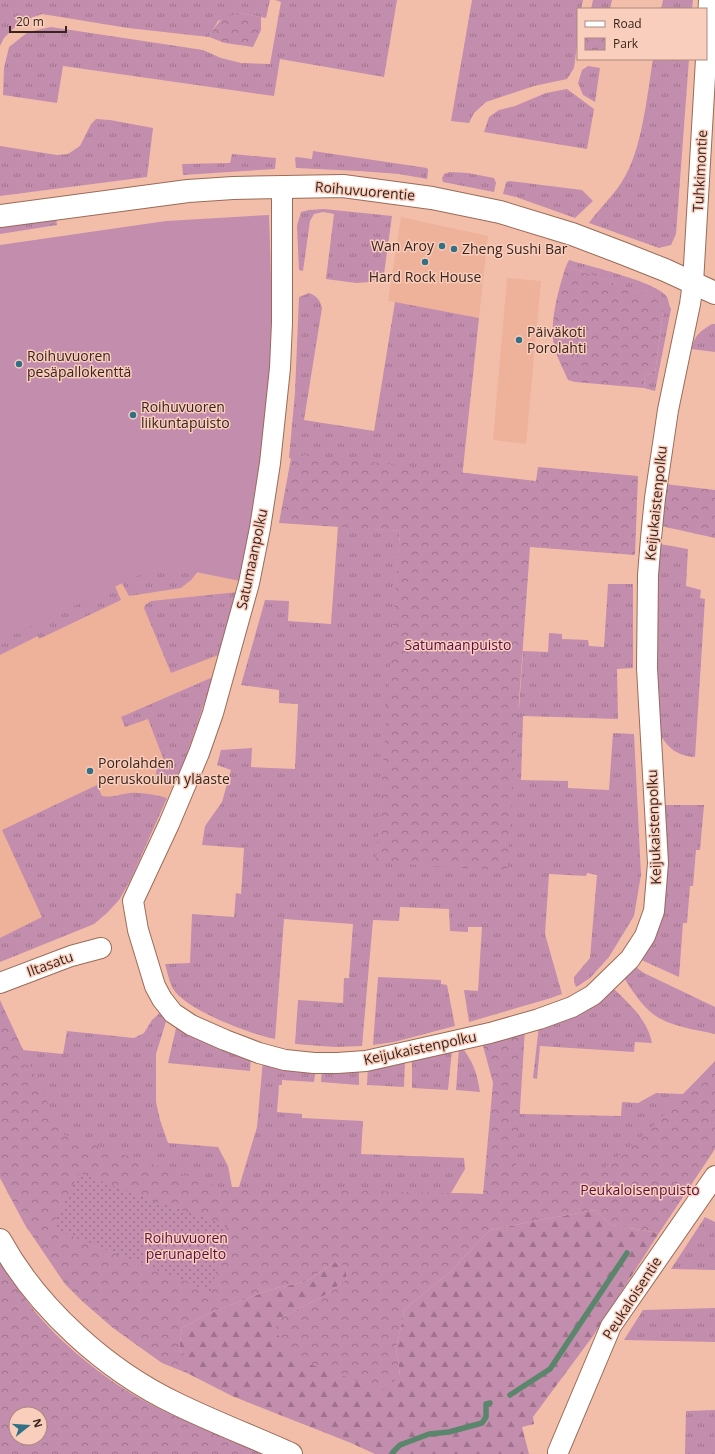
<svg xmlns="http://www.w3.org/2000/svg" width="715" height="1454" font-family="'Open Sans',sans-serif">
<style>
.built{fill:#eeb29a}
.grass{fill:url(#grass-tufts)}
.forest{fill:url(#forest-firs)}
.park{fill:url(#park-crowns);fill-rule:evenodd}
.garden{fill:url(#garden-dots)}
.pitch{fill:#c38dad}
.lines{fill:none;stroke-linecap:round;stroke-linejoin:round}
.stream{stroke:#5a876c;stroke-width:5.5}
.street-casing{stroke:#9a6b58;stroke-width:22}
.secondary-casing{stroke:#9a6b58;stroke-width:24}
.street{stroke:#fff;stroke-width:20}
.secondary{stroke:#fff;stroke-width:22}
.poi-dot{fill:#317085;stroke:#f9cebd;stroke-width:1.5}
.labels{text-anchor:middle;stroke-width:3;stroke-linejoin:round;paint-order:stroke}
.street-label{font-size:14px;fill:#38241c;stroke:#f9cebd}
.poi-label{font-size:14px;fill:#38241c;stroke:#f9cebd;text-anchor:start}
.park-label{font-size:14px;fill:#590f43;stroke:#f9cebd}
</style>
<defs>
<pattern id="grass-tufts" width="24" height="20" patternUnits="userSpaceOnUse"><rect width="24" height="20" fill="#c38dad"/><path d="M3 7l-1-3M5 7V3M7 7l1-3M15 17l-1-3M17 17v-4M19 17l1-3" fill="none" stroke="#9f738c"/></pattern>
<pattern id="forest-firs" width="22" height="20" patternUnits="userSpaceOnUse"><rect width="22" height="20" fill="#c38dad"/><path d="M5 1l3.5 6h-7zM16 11l3.5 6h-7z" fill="#9f738c"/></pattern>
<pattern id="park-crowns" width="20" height="18" patternUnits="userSpaceOnUse"><rect width="20" height="18" fill="#c38dad"/><path d="M2 6a3 3 0 1 1 6 0M12 15a3 3 0 1 1 6 0" fill="none" stroke="#9f738c"/></pattern>
<pattern id="garden-dots" width="8" height="8" patternUnits="userSpaceOnUse"><rect width="8" height="8" fill="#c38dad"/><path d="M2 2h.1M6 6h.1" fill="none" stroke="#9f738c" stroke-width="1.8" stroke-linecap="round"/></pattern>
</defs>
<rect width="100%" height="100%" fill="#f3bea9"/>
<path class="built" d="M 401,217 L 488,236 L 479,318 L 388,301 Z
M 507,278 L 541,281 L 526,444 L 493,440 Z
M 161,565 L 240,581 L 228,634 L 186,757 L 130,881 L 119,900 L 94,924 L 0,962 L 0,641 Z"/>
<path class="grass" d="M 0,0 L 270,0 L 266,18 L 240,13 L 218,21 L 209,37 L 128,28 L 42,14 L 20,22 L 4,38 L 0,46 Z
M 275,0 L 397,0 L 384,77 L 280,59 L 274,96 L 63,66 L 57,103 L 3,95 L 4,68 L 9,47 L 28,32 L 51,27 L 203,50 L 221,58 L 241,63 L 270,64 L 281,2 Z
M 472,0 L 583,0 L 581,9 L 578,9 L 578,38 L 574,68 L 567,79 L 534,86 L 486,102 L 474,113 L 469,123 L 451,121 Z
M 593,0 L 612,0 L 610,9 L 591,9 Z
M 663,0 L 693,0 L 692,9 L 661,9 Z
M 653,59 L 689,59 L 676,234 L 671,245 L 659,248 L 589,223 C 599,209 612,197 621,183 C 642,153 647,95 653,59 Z
M 588,66 L 600,68 L 595,102 L 583,95 L 578,83 L 582,70 Z
M 567,89 L 594,109 L 587,149 L 484,132 L 489,117 L 499,110 L 515,106 L 546,93 Z
M 96,119 L 110,120 L 153,128 L 147,177 L 0,196 L 0,146 L 57,155 L 68,154 L 80,146 L 91,124 Z
M 313,151 L 427,168 L 428,170 L 427,179 L 399,174 L 359,171 L 296,168 L 295,158 L 297,157 L 312,159 Z
M 232,154 L 276,158 L 275,169 L 183,175 L 182,164 L 230,163 Z
M 450,172 L 468,173 L 494,178 L 496,183 L 494,192 L 443,182 L 442,178 L 444,174 Z
M 510,181 L 582,190 L 593,201 L 575,218 L 516,197 L 503,194 L 506,182 Z
M 324,209 L 392,216 L 384,274 L 370,282 L 356,283 L 326,279 L 334,214 L 323,212 L 314,214 L 310,221 L 303,271 L 299,270 L 297,226 L 301,212 L 309,210 Z
M 56,216 L 57,225 L 0,234 L 0,225 Z
M 569,260 C 588,266 658,282 667,297 C 669,301 669,306 671,309 L 655,391 L 644,388 L 645,373 L 655,374 L 663,312 L 651,297 L 566,266 Z
M 309,293 C 317,296 320,300 322,308 L 304,420 L 374,431 L 395,302 L 479,318 L 462,478 L 294,460 L 289,458 L 295,392 L 299,297 Z
M 712,324 L 715,324 L 715,352 L 691,349 C 695,335 700,331 712,324 Z
M 338,526 L 400,531 L 389,702 L 519,708 L 523,651 L 548,652 L 549,633 L 562,634 L 562,639 L 588,640 L 589,646 L 604,647 L 608,584 L 633,584 L 633,668 L 617,669 L 618,719 L 523,716 L 521,780 L 568,781 L 568,788 L 609,790 L 613,733 L 634,734 L 641,875 L 634,916 L 609,957 L 590,978 L 576,987 L 574,982 L 574,977 L 590,958 L 597,875 L 587,873 L 586,876 L 549,874 L 545,934 L 562,994 L 551,998 L 469,1022 L 464,990 L 478,991 L 482,927 L 468,927 L 468,932 L 450,931 L 449,909 L 400,907 L 399,921 L 373,920 L 362,1046 L 335,1047 L 295,1044 L 298,1000 L 343,1003 L 344,978 L 349,978 L 353,924 L 284,919 L 275,1039 C 250,1034 196,1013 178,995 C 170,988 168,974 165,964 L 190,963 L 192,914 L 234,917 L 236,893 L 241,894 L 244,848 L 202,845 L 205,826 L 222,802 L 231,770 L 217,765 L 221,750 L 252,748 L 251,767 L 295,769 L 298,704 L 279,703 L 279,690 L 241,685 L 265,600 L 289,601 L 288,621 L 331,624 Z
M 660,544 L 688,549 L 686,586 L 701,590 L 700,598 L 705,599 L 695,757 C 676,756 667,747 658,731 L 656,595 Z
M 169,545 L 200,569 L 191,580 L 181,588 L 129,596 L 115,571 Z
M 109,579 L 115,586 L 121,600 L 39,639 L 38,636 L 0,655 L 0,620 Z
M 238,592 L 221,654 L 171,673 L 144,608 L 145,605 L 151,601 Z
M 213,677 L 186,757 L 173,785 L 156,775 L 157,764 L 163,758 L 148,719 L 125,727 L 121,717 Z
M 97,785 L 102,796 C 116,798 118,794 130,793 C 142,792 155,795 167,798 L 130,881 L 119,900 L 107,913 L 94,924 L 0,962 L 0,938 L 42,917 L 2,830 Z
M 662,805 L 704,805 L 700,850 L 696,850 L 693,886 L 690,886 L 687,923 L 683,923 L 679,977 L 637,958 Z
M 633,965 L 644,973 L 715,1007 L 715,1034 C 697,1030 668,1026 653,1014 C 641,1005 632,990 624,978 Z
M 378,977 L 441,980 L 441,984 L 447,985 L 455,1026 L 394,1042 L 373,1045 Z
M 613,988 C 629,1003 648,1021 652,1043 L 635,1042 L 634,1052 L 540,1046 L 537,1079 L 533,1078 L 539,1025 Z
M 163,1010 L 168,1015 L 156,1054 L 156,1102 L 160,1120 L 168,1143 L 218,1147 L 228,1166 L 232,1187 L 239,1187 L 257,1127 L 263,1060 L 316,1068 L 314,1082 L 282,1080 L 282,1085 L 279,1085 L 277,1112 L 302,1114 L 302,1118 L 363,1121 L 361,1154 L 464,1158 L 465,1169 L 451,1193 L 483,1194 L 316,1225 L 62,1151 L 23,1050 L 63,1054 L 67,1031 L 134,1038 L 144,1033 L 152,1020 Z
M 177,1024 L 251,1056 L 250,1071 L 168,1063 Z
M 462,1047 C 474,1064 477,1072 480,1092 L 456,1090 L 459,1048 Z
M 452,1050 L 448,1090 L 412,1088 L 412,1060 Z
M 405,1061 L 404,1087 L 367,1085 L 368,1065 Z
M 714,1063 L 639,1181 L 496,1177 L 520,1105 L 520,1114 L 621,1116 L 622,1102 L 638,1103 L 656,1093 L 683,1094 Z
M 359,1066 L 359,1085 L 321,1082 L 322,1069 Z
M 705,1217 L 715,1222 L 715,1270 L 671,1269 Z
M 715,1308 L 715,1342 L 624,1340 L 643,1310 Z
M 715,1410 L 715,1454 L 685,1454 L 686,1411 Z"/>
<path class="forest" d="M 595,1210 L 611,1225 L 659,1233 L 593,1336 L 533,1417 L 534,1424 L 522,1427 L 529,1454 L 375,1454 L 351,1443 L 232,1396 L 187,1373 L 192,1360 L 179,1350 L 182,1328 L 208,1314 L 269,1290 L 307,1281 L 335,1262 L 346,1268 L 347,1279 L 327,1294 L 279,1319 L 400,1376 L 396,1348 L 405,1309 L 450,1272 L 490,1230 L 540,1220 Z"/>
<path class="park" d="M 240,13 L 261,17 L 261,30 L 253,47 L 225,43 L 209,37 C 219,21 221,16 240,13 Z
M 566,266 L 652,297 L 660,303 L 663,312 L 655,374 L 645,373 L 644,388 L 575,382 L 568,380 C 563,369 557,357 554,345 C 549,323 559,287 566,266 Z
M 292,453 L 536,481 L 538,467 L 638,476 L 635,555 L 530,547 L 507,871 L 376,862 L 400,531 L 279,523 Z
M 665,484 L 715,490 L 715,538 L 661,526 Z
M 0,1000 L 62,1134 L 220,1187 L 483,1194 L 493,1083 L 482,1042 L 525,1029 L 516,1172 L 601,1171 L 648,1131 L 715,1061 L 715,1149 L 659,1233 L 611,1225 L 595,1210 L 540,1220 L 490,1230 L 450,1272 L 405,1309 L 396,1348 L 400,1376 L 383,1390 L 295,1359 L 275,1331 L 279,1319 L 327,1294 L 347,1279 L 346,1268 L 335,1262 L 307,1281 L 269,1290 L 208,1314 L 182,1328 L 179,1350 L 193,1360 L 187,1373 L 162,1363 L 113,1328 L 82,1301 L 65,1284 L 25,1225 L 0,1178 Z
M 0,1260 C 9,1274 17,1288 27,1301 C 51,1335 98,1374 134,1395 C 176,1420 224,1435 268,1454 L 0,1454 ZM 16,1414 L 40,1414 L 40,1438 L 16,1438 Z"/>
<path class="garden" d="M 79,1173 L 157,1202 L 227,1225 L 211,1292 L 52,1228 Z"/>
<path class="pitch" d="M 269,215 C 271,272 273,329 269,385 C 265,451 251,516 240,581 L 161,565 L 0,641 L 0,245 L 166,221 Z"/>
<g class="lines">
<path class="stream" d="M 510,1395 L 550,1369 L 627,1253
M 393,1454 L 393,1452 L 400,1445 L 429,1434 L 449,1432 L 482,1423 L 486,1417 L 486,1404 L 490,1403"/>
<g class="street-casing">
<path id="street" d="M 706,57 L 709,0
M 282,187 L 282,323 L 280,368 L 270,463 L 260,528 L 249,583 L 213,713 L 199,753 L 169,824 L 133,901 L 138,930 L 155,986 L 162,999 L 173,1013 L 191,1025 L 225,1040 L 259,1053 L 285,1060 L 314,1063 L 337,1063 L 366,1061 L 490,1033 L 539,1019 L 572,1007 L 593,995 L 630,959 L 645,936 L 654,911 L 658,863 L 647,668 L 648,575 L 651,538 L 655,498 L 668,410 L 690,304 L 693,283 L 706,59
M 0,983 L 71,956 L 101,948
M 558,1452 L 611,1326 L 715,1176"/>
</g>
<g class="secondary-casing">
<path id="secondary" d="M 0,216 L 188,191 L 233,188 L 343,186 L 432,198 L 500,212 L 572,234 L 622,253 L 665,270 L 715,293
M 0,1240 C 37,1308 107,1371 177,1404 C 214,1422 253,1437 291,1454"/>
</g>
<use href="#street" class="street"/>
<use href="#secondary" class="secondary"/>
</g>
<g class="poi-dot">
<circle cx="442" cy="246" r="4"/>
<circle cx="454" cy="249" r="4"/>
<circle cx="425" cy="262" r="4"/>
<circle cx="519" cy="340" r="4"/>
<circle cx="19" cy="364" r="4"/>
<circle cx="133" cy="415" r="4"/>
<circle cx="90" cy="771" r="4"/>
</g>
<g class="labels">
<g class="street-label">
<text transform="translate(700 171) rotate(-87)" y="5">Tuhkimontie</text>
<text transform="translate(365 191) rotate(5)" y="5">Roihuvuorentie</text>
<text transform="translate(656 503) rotate(-84)" y="5">Keijukaistenpolku</text>
<text transform="translate(252 559) rotate(-78)" y="5">Satumaanpolku</text>
<text transform="translate(654 827) rotate(-92)" y="5">Keijukaistenpolku</text>
<text transform="translate(50 964) rotate(-20)" y="5">Iltasatu</text>
<text transform="translate(420 1048) rotate(-12)" y="5">Keijukaistenpolku</text>
<text transform="translate(632 1298) rotate(-57)" y="5">Peukaloisentie</text>
</g>
<g class="poi-label">
<text x="434" y="251" text-anchor="end">Wan Aroy</text>
<text x="462" y="254">Zheng Sushi Bar</text>
<text x="425" y="282" text-anchor="middle">Hard Rock House</text>
<text x="527" y="337">Päiväkoti<tspan x="527" dy="16">Porolahti</tspan></text>
<text x="27" y="361">Roihuvuoren<tspan x="27" dy="16">pesäpallokenttä</tspan></text>
<text x="141" y="412">Roihuvuoren<tspan x="141" dy="16">liikuntapuisto</tspan></text>
<text x="98" y="768">Porolahden<tspan x="98" dy="16">peruskoulun yläaste</tspan></text>
</g>
<g class="park-label">
<text x="458" y="650">Satumaanpuisto</text>
<text x="640" y="1195">Peukaloisenpuisto</text>
<text x="186" y="1243">Roihuvuoren<tspan x="186" dy="16">perunapelto</tspan></text>
</g>
</g>
<rect x="577" y="8" width="130" height="52" fill="#f9cebd" stroke="#ac8a7d"/>
<rect x="585" y="21" width="20" height="6" fill="#ffffff" stroke="#ac8a7d"/>
<text x="613" y="28" font-size="12" fill="#38241c">Road</text>
<rect x="585" y="38" width="20" height="12" fill="url(#park-crowns)" stroke="#ac8a7d"/>
<text x="613" y="48" font-size="12" fill="#38241c">Park</text>
<g transform="translate(28 1426) rotate(73)"><circle r="19" fill="#f9cebd" stroke="#ac8a7d"/>
<path d="M0-3L7 15L0 10L-7 15Z" fill="#317085"/>
<text y="-6" font-size="11" font-weight="bold" text-anchor="middle" fill="#38241c">N</text>
</g>
<path d="M10 26v6h56v-6" fill="none" stroke="#38241c" stroke-width="2"/>
<text x="16" y="26" font-size="12" fill="#38241c" stroke="#f9cebd" stroke-width="3" paint-order="stroke">20 m</text>
</svg>
